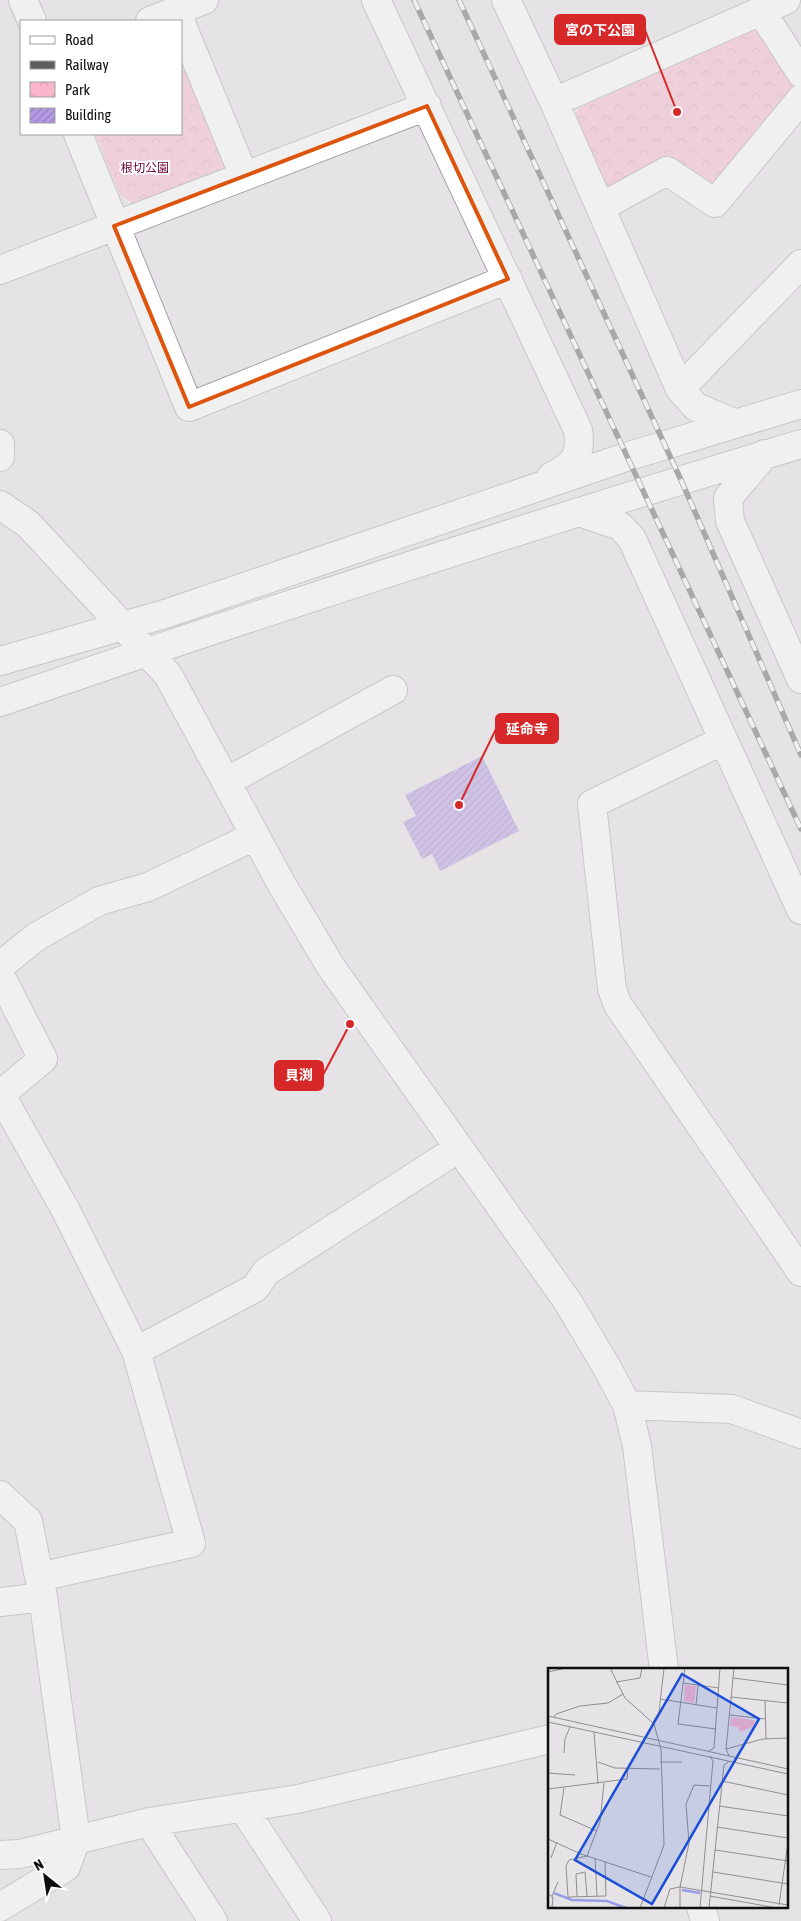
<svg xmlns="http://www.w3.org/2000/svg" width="801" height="1921" font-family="'Asap Condensed','Noto Sans JP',sans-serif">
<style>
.park{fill:url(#park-crowns)}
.building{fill:url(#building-hatch)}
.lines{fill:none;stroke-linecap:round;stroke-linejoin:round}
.minor-casing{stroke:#a4a2a5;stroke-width:30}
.minor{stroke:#fff;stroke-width:28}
.rail-casing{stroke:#5f5e5f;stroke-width:5.5}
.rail{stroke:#fff;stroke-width:4;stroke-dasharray:11;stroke-linecap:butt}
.marked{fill:none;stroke:#dd550c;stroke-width:4;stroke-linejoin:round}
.labels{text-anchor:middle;stroke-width:4;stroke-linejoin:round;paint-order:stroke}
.park-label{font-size:12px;fill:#6a0037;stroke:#fff}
.inset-river{fill:none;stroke:#989de9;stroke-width:2.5}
.inset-road{fill:none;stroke:#908e90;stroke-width:1}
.view{fill:#1d4ed8;fill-opacity:0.15;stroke:#1d4ed8;stroke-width:2.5}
.inset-edge{fill:none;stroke:#0f0e0f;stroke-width:2.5}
.leader{fill:none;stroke:#d62828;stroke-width:2}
.callout-dot{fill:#d62828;stroke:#fff;stroke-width:2}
.callout{fill:#d62828;stroke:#d62828;stroke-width:2}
.callout-label{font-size:14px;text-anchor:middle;font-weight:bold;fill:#fff}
</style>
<defs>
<pattern id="park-crowns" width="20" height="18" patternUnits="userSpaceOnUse" patternTransform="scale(1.25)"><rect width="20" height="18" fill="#fab7cc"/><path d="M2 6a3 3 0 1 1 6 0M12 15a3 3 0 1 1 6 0" fill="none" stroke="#d59cae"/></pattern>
<pattern id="building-hatch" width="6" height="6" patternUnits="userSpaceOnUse" patternTransform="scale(1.25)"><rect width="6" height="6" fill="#b49ae5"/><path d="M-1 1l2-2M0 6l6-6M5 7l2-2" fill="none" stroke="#917cb8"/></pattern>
</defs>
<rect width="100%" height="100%" fill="#e6e3e6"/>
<path class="park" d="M 753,30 L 764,32 L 794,83 L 794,90 L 712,188 L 670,160 L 616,187 L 607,185 L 574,116 L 579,108 Z
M 181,49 L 226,160 L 225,171 L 137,206 L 120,195 L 95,134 L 181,134 Z"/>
<path class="building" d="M 482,756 L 519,831 L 440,871 L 432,854 L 422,859 L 403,822 L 416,816 L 405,795 Z"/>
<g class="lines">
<g class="minor-casing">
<path id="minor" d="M 23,0 L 32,21
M 376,0 L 578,430 C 582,456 574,465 551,477
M 506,0 L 554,102 L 680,389 L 696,407 L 734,423
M 761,11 L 801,73
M 150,21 L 204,0
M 181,23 L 244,176
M 554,102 L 786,0
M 78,134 L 189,407 L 508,279
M 601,207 L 667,171 L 715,203 L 801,99
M 0,270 L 427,106
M 680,389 L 801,264
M 0,444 L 0,457
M 765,454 L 728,498 L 730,521 L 801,679
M 0,505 L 28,524 L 168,675 L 282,885 L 331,967 L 568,1302 L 606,1366 L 627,1405 L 637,1446 L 664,1670
M 579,512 L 620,526 L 632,539 L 801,910
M 0,661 L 165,614 L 626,457 L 801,404
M 0,702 C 265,611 532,525 801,444
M 722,741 L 592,804 L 612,989 L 618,1005 L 801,1272
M 226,782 L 393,690
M 0,966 L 36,937 L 99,901 L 148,887 L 255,836
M 0,975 L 43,1059 L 0,1095
M 1,1095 L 65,1209 L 136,1351 L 191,1543 L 39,1577
M 136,1351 L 255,1288 L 266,1272 L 459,1148
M 627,1405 L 732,1409 L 801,1434
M 0,1495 L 28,1521 L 43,1597 L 76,1840 L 66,1867 L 0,1907
M 0,1602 L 43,1597
M 243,1808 L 317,1921
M 149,1822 L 213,1921
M 0,1855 L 20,1854 L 149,1822 L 298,1799 L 550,1739
M 701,1907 L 705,1921"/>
</g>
<use href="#minor" class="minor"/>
<g class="rail-casing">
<path id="rail" d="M 414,0 L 801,829
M 459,0 L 681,480 L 801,755"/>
</g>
<use href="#rail" class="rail"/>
</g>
<path d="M0 0H801V1921H0ZM 427,106 L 508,279 L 189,407 L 114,226 Z" fill="#e6e3e6" fill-opacity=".55" fill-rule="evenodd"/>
<path class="marked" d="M 427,106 L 508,279 L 189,407 L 114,226 Z"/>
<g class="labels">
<g class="park-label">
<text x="145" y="172">根切公園</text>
</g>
</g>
<g transform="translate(548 1668)">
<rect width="240" height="240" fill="#e6e3e6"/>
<path d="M 137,17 L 148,18 L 146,35 L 136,33 ZM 183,49 L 206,52 L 206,58 L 192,64 L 190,59 L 182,58 Z" fill="#fab7cc"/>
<path class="inset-river" d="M 134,222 L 152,225M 6,225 L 24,232 L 59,233 L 78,240"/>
<path class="inset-road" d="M 62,0 L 77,30 L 106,56 L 113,81 L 116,177 L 92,240M 137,0 L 130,56 L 168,61M 0,4 L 18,0M 185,10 L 240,17M 68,14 L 92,10 L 94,0M 135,15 L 171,20M 183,29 L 240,35M 112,31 L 169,40M 217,32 L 218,71M 148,37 L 150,17M 182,47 L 218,51M 0,48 L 240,101M 6,49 L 8,46 L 32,38 L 60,35 L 75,26M 0,54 L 240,106M 105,54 L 111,44 L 116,0M 46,64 L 50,116M 178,81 L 215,71 L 240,70M 161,83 L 166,80 L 172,0M 16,85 L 17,71 L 22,59M 181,88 L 178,81 L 186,0M 50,94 L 67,100 L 112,101M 112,94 L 134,94M 0,105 L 27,107M 174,113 L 240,127M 56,115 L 52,154 L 39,188 L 21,192 L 18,198 L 20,229 L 58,228 L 57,194M 16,120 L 12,147 L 49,163M 0,121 L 79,111 L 80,99M 171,138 L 240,148M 169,159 L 240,170M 0,171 L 33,186 L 103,209M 167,182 L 240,193M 3,190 L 9,174M 47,190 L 49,228M 165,204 L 240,216M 0,226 L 5,229 L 4,240M 4,228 L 10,214M 29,228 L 28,206 L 37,204 L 39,228M 162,228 L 229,240M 231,237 L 240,174M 116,240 L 122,221 L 132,219 L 240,237M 132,240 L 132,219 L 141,175 L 138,136 L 146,117 L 162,118M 152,240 L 165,93 L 162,88M 161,240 L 176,97 L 182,93"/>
<path class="view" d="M 134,6 L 211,51 L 104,236 L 27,192 Z"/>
<rect width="240" height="240" class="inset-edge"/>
</g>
<path class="leader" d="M677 112L645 30M459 805L496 729M350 1024L323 1075"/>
<g class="callout-dot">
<circle cx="677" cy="112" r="5"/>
<circle cx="459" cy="805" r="5"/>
<circle cx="350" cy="1024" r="5"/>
</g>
<g class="callout">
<rect x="555" y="15" width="90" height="29" rx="5"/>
<rect x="496" y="714" width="62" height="29" rx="5"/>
<rect x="275" y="1061" width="48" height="29" rx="5"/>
</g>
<g class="callout-label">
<text x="600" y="35">宮の下公園</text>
<text x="527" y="734">延命寺</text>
<text x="299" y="1080">貝渕</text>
</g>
<rect x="20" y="20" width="162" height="115" fill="#ffffff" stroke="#9f9f9f"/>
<rect x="30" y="36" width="25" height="8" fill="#ffffff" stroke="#9f9f9f"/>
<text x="65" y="45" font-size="15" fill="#0f0e0f">Road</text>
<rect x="30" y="61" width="25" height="8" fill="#5f5e5f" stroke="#9f9f9f"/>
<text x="65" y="70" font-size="15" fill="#0f0e0f">Railway</text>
<rect x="30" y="82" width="25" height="15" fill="url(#park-crowns)" stroke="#9f9f9f"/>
<text x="65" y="95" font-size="15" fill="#0f0e0f">Park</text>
<rect x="30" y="108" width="25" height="15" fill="url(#building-hatch)" stroke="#9f9f9f"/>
<text x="65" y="120" font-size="15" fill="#0f0e0f">Building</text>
<g transform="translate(45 1876) rotate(330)" stroke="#ffffff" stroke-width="4" paint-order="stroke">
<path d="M0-4L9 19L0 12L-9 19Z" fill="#0f0e0f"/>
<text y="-8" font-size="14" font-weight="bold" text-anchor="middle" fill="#0f0e0f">N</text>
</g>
</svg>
